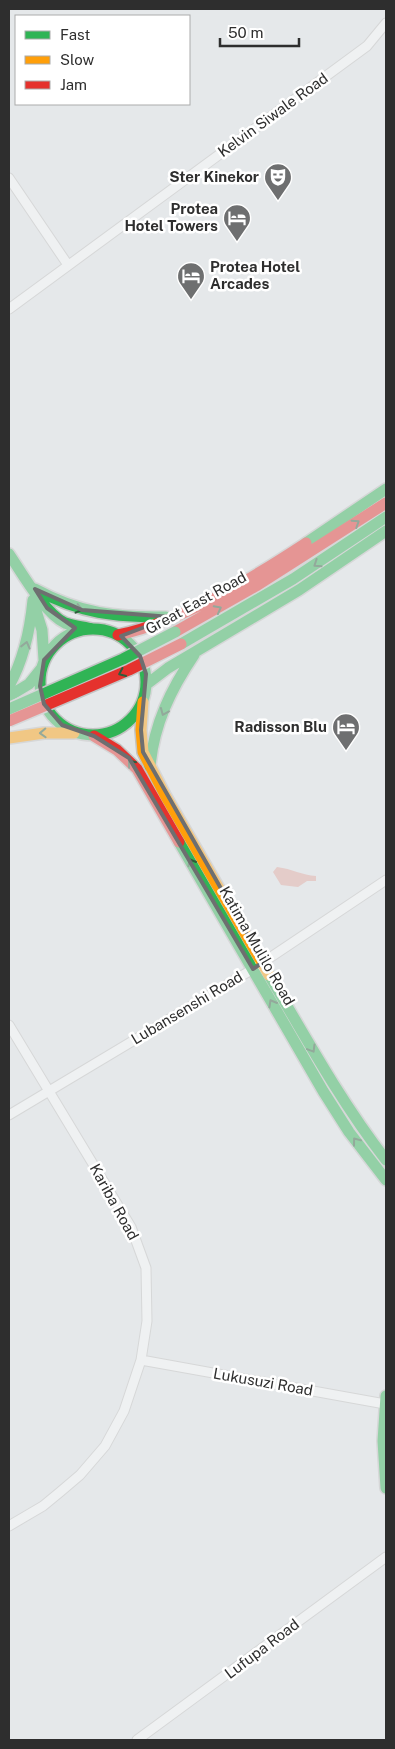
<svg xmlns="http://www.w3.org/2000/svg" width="395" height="1749" font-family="'Public Sans',sans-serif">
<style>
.water{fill:#e2aaa2}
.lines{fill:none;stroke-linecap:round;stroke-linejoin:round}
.street-casing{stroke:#c3c4c3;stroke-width:11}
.fast-casing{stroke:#c3c4c3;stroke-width:14}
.slow-casing{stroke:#c3c4c3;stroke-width:14}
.jam-casing{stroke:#c3c4c3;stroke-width:14}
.street{stroke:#fbfcfc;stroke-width:9}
.fast{stroke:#30b455;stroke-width:11}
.slow{stroke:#ff9f0a;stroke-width:11}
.jam{stroke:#e5322d;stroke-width:11}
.fast-bridge-casing{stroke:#c4c5c6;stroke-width:14;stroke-linecap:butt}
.jam-bridge-casing{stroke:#c4c5c6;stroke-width:14;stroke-linecap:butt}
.fast-bridge{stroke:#30b455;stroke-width:11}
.jam-bridge{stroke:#e5322d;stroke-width:11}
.oneway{stroke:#2f5d3c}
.marked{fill:none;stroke:#6e6f70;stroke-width:4;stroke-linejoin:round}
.labels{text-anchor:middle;stroke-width:5;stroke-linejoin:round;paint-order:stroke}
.street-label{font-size:15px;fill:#2e2e2e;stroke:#fff}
.poi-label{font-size:15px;font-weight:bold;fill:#2e2e2e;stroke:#fff;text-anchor:end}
</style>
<rect width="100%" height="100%" fill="#e5e8ea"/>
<path class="water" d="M 277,867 C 292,869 302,875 316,876 L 316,881 L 307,881 L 298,887 L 281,885 L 273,872 Z"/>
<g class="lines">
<g class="street-casing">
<path id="street" d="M 9,178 L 68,265
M 9,309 L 367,46 L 386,23
M 9,1025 L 131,1227 L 146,1268 L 147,1321 L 141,1360 L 124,1411 L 105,1446 L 80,1475 L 60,1492 L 43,1506 L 9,1526
M 9,1115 L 253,969 L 386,880
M 141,1360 L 385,1404
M 137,1740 L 386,1557"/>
</g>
<g class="fast-casing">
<path id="fast" d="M 306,543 L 386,489
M 9,554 C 22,573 45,614 65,623 C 73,626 84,627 92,629
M 35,589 C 81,614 115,617 166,617
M 33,601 L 42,630 L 44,660
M40 682a53 53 0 1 1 106 0a53 53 0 1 1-106 0Z
M 181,644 L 293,579 L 386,517
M 147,684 L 168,668 L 299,590 L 386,531
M 9,686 C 24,659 30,631 33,600
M 9,696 L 29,684 L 41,669
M 150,766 C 154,724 171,689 194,655
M 179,842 L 323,1091 L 349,1132 L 386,1180
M 269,975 C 306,1038 341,1102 386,1160
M 386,1396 L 383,1441 L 386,1488"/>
</g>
<g class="slow-casing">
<path id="slow" d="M 143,702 L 141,730 L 143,752 L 165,795 L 269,975
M 9,738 L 44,733 L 74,733"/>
</g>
<g class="jam-casing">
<path id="jam" d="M 175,632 L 256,586 L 386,503
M 118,635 C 184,621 251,579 306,543
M 94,736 L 117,750 L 137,769 L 179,842"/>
</g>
<use href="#street" class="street"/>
<use href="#fast" class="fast"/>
<use href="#slow" class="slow"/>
<use href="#jam" class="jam"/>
<g class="fast-bridge-casing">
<path id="fast-bridge" d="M 9,709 L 123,659 L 175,632"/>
</g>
<g class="jam-bridge-casing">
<path id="jam-bridge" d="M 9,721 L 129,670 L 181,644"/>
</g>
<use href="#fast-bridge" class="fast-bridge"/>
<use href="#jam-bridge" class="jam-bridge"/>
</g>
<defs><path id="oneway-chevron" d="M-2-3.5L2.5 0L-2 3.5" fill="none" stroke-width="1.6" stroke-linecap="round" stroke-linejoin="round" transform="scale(1.25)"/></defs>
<g class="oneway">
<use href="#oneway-chevron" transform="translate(356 523) rotate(-33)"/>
<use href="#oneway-chevron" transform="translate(317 564) rotate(146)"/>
<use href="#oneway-chevron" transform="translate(79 609) rotate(14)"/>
<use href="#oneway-chevron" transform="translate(218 609) rotate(-28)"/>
<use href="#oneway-chevron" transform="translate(26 645) rotate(-76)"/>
<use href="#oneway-chevron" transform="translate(122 673) rotate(156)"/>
<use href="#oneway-chevron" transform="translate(164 712) rotate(113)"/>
<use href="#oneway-chevron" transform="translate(43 733) rotate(178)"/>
<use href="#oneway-chevron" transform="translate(131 763) rotate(-129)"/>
<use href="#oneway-chevron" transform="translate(191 862) rotate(-120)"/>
<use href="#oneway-chevron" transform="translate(272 1003) rotate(-120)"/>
<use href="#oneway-chevron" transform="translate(312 1049) rotate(59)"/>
<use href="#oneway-chevron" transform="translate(356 1141) rotate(-127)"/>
</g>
<path d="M0 0H395V1749H0ZM 35,589 L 82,610 L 171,617 L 121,636 L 140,656 L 146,674 L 141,730 L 143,752 L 263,962 L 253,969 L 129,758 L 94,736 L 62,725 L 44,704 L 40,686 L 44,660 L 75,628 L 47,608 Z" fill="#e5e8ea" fill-opacity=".55" fill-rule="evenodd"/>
<path class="marked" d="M 35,589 L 82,610 L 171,617 L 121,636 L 140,656 L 146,674 L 141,730 L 143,752 L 263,962 L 253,969 L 129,758 L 94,736 L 62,725 L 44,704 L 40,686 L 44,660 L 75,628 L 47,608 Z"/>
<defs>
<g id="theatre-pin" transform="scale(1.4375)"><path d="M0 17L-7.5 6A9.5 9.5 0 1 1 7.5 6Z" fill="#6e6f70" stroke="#fff"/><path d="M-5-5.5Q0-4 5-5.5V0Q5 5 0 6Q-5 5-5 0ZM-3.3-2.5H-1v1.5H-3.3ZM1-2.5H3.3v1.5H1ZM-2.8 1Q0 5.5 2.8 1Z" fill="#fff"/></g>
<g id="hotel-pin" transform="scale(1.4375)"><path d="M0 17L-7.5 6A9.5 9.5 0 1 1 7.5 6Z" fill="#6e6f70" stroke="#fff"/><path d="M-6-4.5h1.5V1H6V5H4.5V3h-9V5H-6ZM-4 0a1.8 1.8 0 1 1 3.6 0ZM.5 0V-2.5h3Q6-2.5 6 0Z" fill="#fff"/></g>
</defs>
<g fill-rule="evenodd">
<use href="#theatre-pin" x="278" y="177"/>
<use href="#hotel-pin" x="237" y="218"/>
<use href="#hotel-pin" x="191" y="276"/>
<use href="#hotel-pin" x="346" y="727"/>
</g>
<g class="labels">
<g class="street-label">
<text transform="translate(273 115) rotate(-36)" y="5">Kelvin Siwale Road</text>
<text transform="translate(196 603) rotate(-29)" y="5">Great East Road</text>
<text transform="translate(257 946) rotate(60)" y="5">Katima Mulilo Road</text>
<text transform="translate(187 1008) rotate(-31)" y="5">Lubansenshi Road</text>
<text transform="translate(114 1202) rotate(61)" y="5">Kariba Road</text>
<text transform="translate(263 1382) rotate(10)" y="5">Lukusuzi Road</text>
<text transform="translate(262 1649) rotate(-37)" y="5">Lufupa Road</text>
</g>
<g class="poi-label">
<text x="259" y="182">Ster Kinekor</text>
<text x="218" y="214">Protea<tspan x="218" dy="17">Hotel Towers</tspan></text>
<text x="210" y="272" text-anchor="start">Protea Hotel<tspan x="210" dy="17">Arcades</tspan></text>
<text x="327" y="732">Radisson Blu</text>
</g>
</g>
<rect width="395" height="1749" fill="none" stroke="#2e2e2e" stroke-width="20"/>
<rect x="15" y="15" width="175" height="90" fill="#ffffff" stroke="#ababab"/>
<rect x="25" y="31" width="25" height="8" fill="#30b455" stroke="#ababab"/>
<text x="60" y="40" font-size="15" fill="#2e2e2e">Fast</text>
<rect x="25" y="56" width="25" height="8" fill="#ff9f0a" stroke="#ababab"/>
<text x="60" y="65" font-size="15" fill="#2e2e2e">Slow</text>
<rect x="25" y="81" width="25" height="8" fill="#e5322d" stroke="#ababab"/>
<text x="60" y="90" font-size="15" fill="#2e2e2e">Jam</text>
<path d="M220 38v8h79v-8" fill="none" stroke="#2e2e2e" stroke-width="2.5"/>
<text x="228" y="38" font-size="15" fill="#2e2e2e" stroke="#ffffff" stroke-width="4" paint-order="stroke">50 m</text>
</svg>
